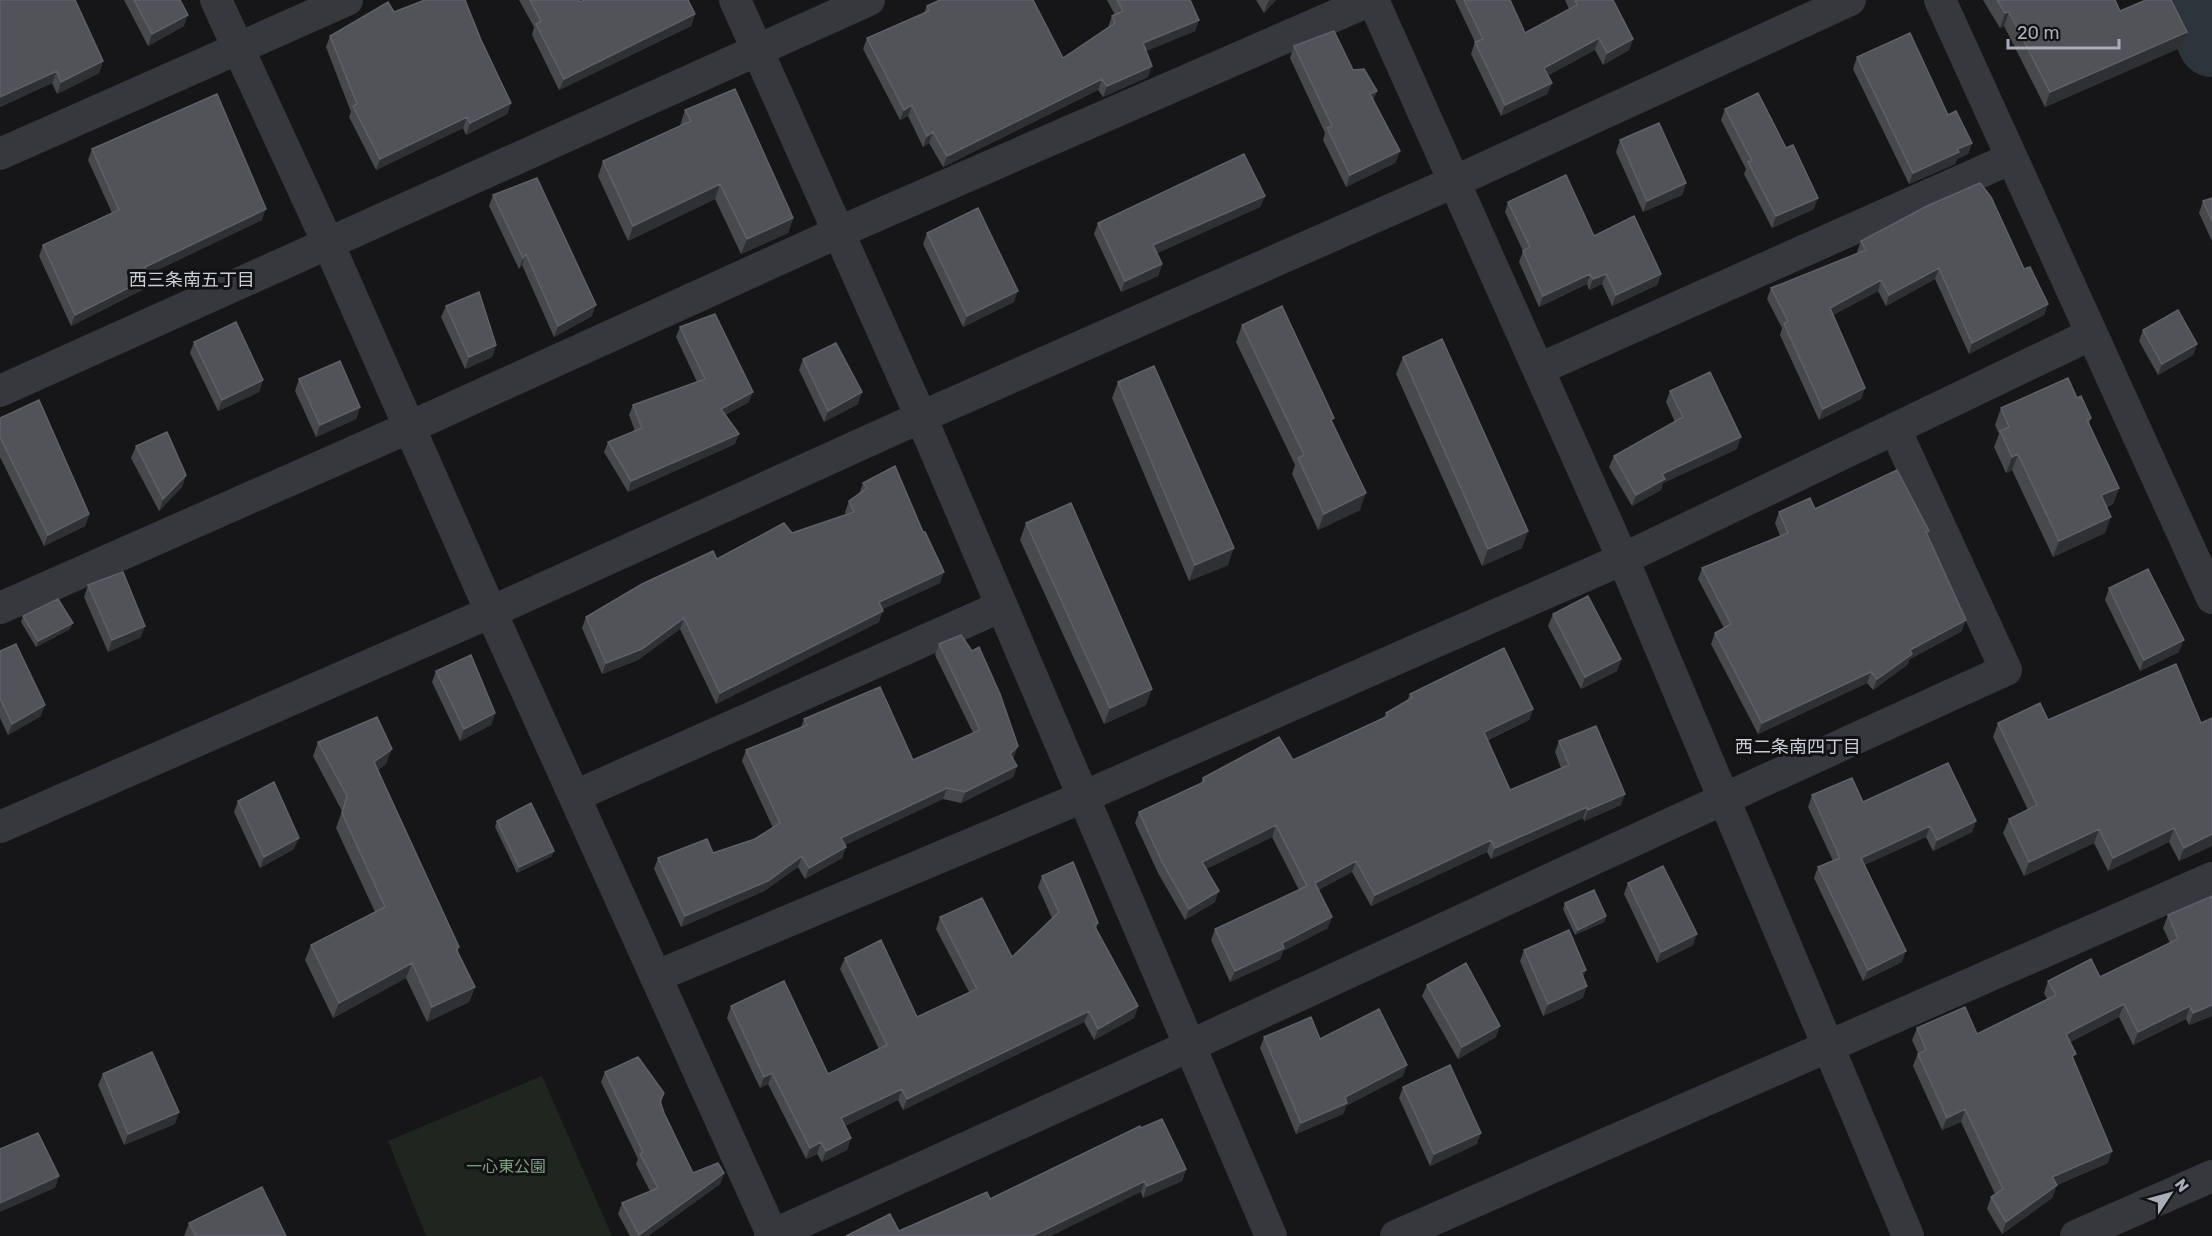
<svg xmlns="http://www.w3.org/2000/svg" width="2212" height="1236" font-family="Rubik,'Noto Sans JP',sans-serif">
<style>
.green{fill:#1e261f}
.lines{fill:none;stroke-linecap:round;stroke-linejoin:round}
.river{stroke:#2c353c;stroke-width:68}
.street{stroke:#37383d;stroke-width:32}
.wall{fill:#47494d}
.shaded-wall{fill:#2f3033}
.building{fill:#525359;stroke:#5f6168;stroke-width:1.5}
.labels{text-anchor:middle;stroke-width:6;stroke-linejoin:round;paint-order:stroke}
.park-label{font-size:16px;fill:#7fa381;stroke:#111113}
.neighbourhood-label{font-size:18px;fill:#c9ccd4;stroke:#111113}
</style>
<rect width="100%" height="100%" fill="#161618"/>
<path class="green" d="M 542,1076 L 612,1236 L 426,1236 L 388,1141 Z"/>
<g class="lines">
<path class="river" d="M 2193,0 L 2212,43"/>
<path class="street" d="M 216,0 L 328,243 L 491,612 L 773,1236
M 735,0 L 921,417 L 1271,1236
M 1373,0 L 1623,559 L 1908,1236
M 1940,0 L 2212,598
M 0,154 L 347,0
M 1539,369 L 2012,158
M 0,391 L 869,0
M 0,608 L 410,427 L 839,232 L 1371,0
M 575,796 L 1002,606
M 0,827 L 491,612 L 921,417 L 1456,181 L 1850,0
M 657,976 L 1083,797 L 1623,559 L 2092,334
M 770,1236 C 1184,1052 1593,857 2006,670 L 1895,429
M 1396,1236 L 2212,878
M 2076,1236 L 2212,1176"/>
</g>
<path class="wall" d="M 0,0 L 103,61 L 99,73 L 57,94 L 52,83 L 0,107 Z
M 124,0 L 180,0 L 184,26 L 148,46 Z
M 519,0 L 579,0 L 580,2 L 695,14 L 691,26 L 559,90 L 532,35 L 534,27 Z
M 1107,0 L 1190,0 L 1199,20 L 1195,31 L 1146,51 L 1148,77 L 1103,97 L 1098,90 L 943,167 L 929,143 L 923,147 L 908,116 L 900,120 L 863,49 L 867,38 L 924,13 L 927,6 L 1063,58 L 1108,27 L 1112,16 L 1115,15 Z
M 1256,0 L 1276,0 L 1264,13 Z
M 1455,0 L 1510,0 L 1525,33 L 1569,9 L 1565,0 L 1613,0 L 1633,39 L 1629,50 L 1603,65 L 1595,50 L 1548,75 L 1552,83 L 1547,94 L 1501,116 L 1471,54 L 1475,42 Z
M 1983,0 L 2115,0 L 2120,11 L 2187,32 L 2182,47 L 2045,107 L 2004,26 L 2000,28 Z
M 394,12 L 481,40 L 511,103 L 507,114 L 466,135 L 463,128 L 376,170 L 349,117 L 351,112 L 326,47 L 330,36 Z
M 1294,46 L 1353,70 L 1377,91 L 1373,100 L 1400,151 L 1395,163 L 1346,187 L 1323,140 L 1325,133 L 1290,58 Z
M 1857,57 L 1948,115 L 1972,143 L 1968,154 L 1957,159 L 1955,164 L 1909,184 L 1853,69 Z
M 1725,109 L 1786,148 L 1814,209 L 1772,228 L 1744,174 L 1746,169 L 1721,120 Z
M 685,110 L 793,218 L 788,233 L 741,254 L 715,199 L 628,241 L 598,176 L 603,161 L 680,126 Z
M 1620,140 L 1686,183 L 1682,195 L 1643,212 L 1616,152 Z
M 92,149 L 262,220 L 149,274 L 150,277 L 146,288 L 71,326 L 39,256 L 43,245 L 112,213 L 88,160 Z
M 493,195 L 592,316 L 554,337 L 522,265 L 519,269 L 489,206 Z
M 1265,196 L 1260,207 L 1157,253 L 1162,264 L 1158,276 L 1121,292 L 1094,234 L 1098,223 Z
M 2212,198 L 2212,241 L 2199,213 L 2203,201 Z
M 1508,202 L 1594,236 L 1661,274 L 1657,285 L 1612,306 L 1602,284 L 1589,290 L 1587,284 L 1539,307 L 1519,262 L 1523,251 L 1505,212 Z
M 927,233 L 1014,302 L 963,327 L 923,244 Z
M 1861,241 L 2024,269 L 2048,304 L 2044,315 L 1969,354 L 1935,279 L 1886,306 L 1878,291 L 1833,315 L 1865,388 L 1861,399 L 1819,420 L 1780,335 L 1782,328 L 1767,299 L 1771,288 L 1858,253 L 1857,252 Z
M 446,306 L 496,345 L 492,357 L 465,369 L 441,317 Z
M 1242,325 L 1360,510 L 1318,530 L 1292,474 L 1295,465 L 1236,342 Z
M 680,327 L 749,402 L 725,415 L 735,444 L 628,492 L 604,452 L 608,442 L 635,431 L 629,415 L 633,405 L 697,382 L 676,337 Z
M 2143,330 L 2197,344 L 2193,355 L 2158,375 L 2139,341 Z
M 194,342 L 263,380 L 259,392 L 218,411 L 190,353 Z
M 1403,357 L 1522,548 L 1482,566 L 1396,374 Z
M 803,359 L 858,404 L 824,422 L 799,370 Z
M 299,379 L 360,407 L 356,419 L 316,437 L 295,391 Z
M 1118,382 L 1228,565 L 1189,581 L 1112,398 Z
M 1670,391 L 1737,449 L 1663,483 L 1661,490 L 1632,506 L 1609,467 L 1614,456 L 1675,422 L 1666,402 Z
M 2077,398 L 2091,418 L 2089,424 L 2119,488 L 2113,504 L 2107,507 L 2105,533 L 2053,557 L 2012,470 L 2006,473 L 1994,447 L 1999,434 L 1995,425 L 2001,408 Z
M 0,418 L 89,514 L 85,526 L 44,546 L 0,457 Z
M 136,446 L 186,475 L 182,487 L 159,511 L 131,458 Z
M 863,483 L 940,583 L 882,609 L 879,622 L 716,704 L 680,629 L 638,660 L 602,674 L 582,628 L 586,617 L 717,559 L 846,515 L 845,512 L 849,501 L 859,494 Z
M 1815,509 L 1927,534 L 1962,631 L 1910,659 L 1907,665 L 1873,690 L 1867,683 L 1758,734 L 1711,644 L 1715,633 L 1724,628 L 1698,579 L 1702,568 L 1780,536 L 1775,523 L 1779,512 Z
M 1026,523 L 1146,705 L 1104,724 L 1020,540 Z
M 88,585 L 141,637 L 108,652 L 84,597 Z
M 2109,588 L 2179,652 L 2140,671 L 2105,600 Z
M 1553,614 L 1621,659 L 1617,671 L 1581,689 L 1548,626 Z
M 23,616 L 70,629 L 36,647 L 21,622 Z
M 939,644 L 1014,757 L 1013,759 L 1017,766 L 1013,777 L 961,803 L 943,799 L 845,845 L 846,847 L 842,858 L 805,879 L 798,867 L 764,891 L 681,927 L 654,869 L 658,858 L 713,853 L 755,839 L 773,828 L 742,761 L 746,750 L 801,727 L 804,719 L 913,760 L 973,733 L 935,655 Z
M 0,651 L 41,716 L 8,735 L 0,718 Z
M 436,671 L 495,713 L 491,725 L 460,741 L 432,682 Z
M 1410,694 L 1533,709 L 1529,720 L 1488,740 L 1510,790 L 1561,768 L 1555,752 L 1559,741 L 1621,805 L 1584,821 L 1583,818 L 1491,859 L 1487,852 L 1371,906 L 1352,872 L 1318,890 L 1328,928 L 1283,951 L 1280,959 L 1230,982 L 1211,940 L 1215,929 L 1299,890 L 1272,837 L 1206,869 L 1215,902 L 1185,920 L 1158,873 L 1135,823 L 1139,812 L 1201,783 L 1203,778 L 1293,760 L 1384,718 L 1386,713 L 1407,701 Z
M 2212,718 L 2212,846 L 2179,861 L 2169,842 L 2108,871 L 2094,843 L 2024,876 L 2003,833 L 2009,819 L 2028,810 L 1993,737 L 1998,723 L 2048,720 L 2201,723 Z
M 318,742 L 386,764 L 378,770 L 459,947 L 458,951 L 475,987 L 469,1002 L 427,1022 L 406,978 L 333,1018 L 305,960 L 311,945 L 375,912 L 336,828 L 342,811 L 313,756 Z
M 1812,795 L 1863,802 L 1976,821 L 1972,832 L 1933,851 L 1926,837 L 1864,865 L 1902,962 L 1863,981 L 1814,878 L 1818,867 L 1833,861 L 1808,807 Z
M 238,801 L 294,849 L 260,868 L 234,812 Z
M 497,821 L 552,856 L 517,873 L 495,827 Z
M 1042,876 L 1098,923 L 1096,929 L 1138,1006 L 1134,1018 L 1094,1040 L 1084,1022 L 903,1110 L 898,1100 L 845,1126 L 851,1138 L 847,1150 L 822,1162 L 817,1154 L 806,1159 L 768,1084 L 760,1088 L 727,1018 L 731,1006 L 828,1074 L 879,1049 L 840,969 L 845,958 L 917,1017 L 969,992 L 936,929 L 940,917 L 1012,957 L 1052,918 L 1038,887 Z
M 1628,883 L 1693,945 L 1657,963 L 1624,894 Z
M 1565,903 L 1606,916 L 1604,922 L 1575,935 L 1563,909 Z
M 2168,915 L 2212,1016 L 2189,1025 L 2186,1019 L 2133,1045 L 2119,1017 L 2070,1042 L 2074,1060 L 2108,1163 L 2057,1185 L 2052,1198 L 2002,1234 L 1987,1209 L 1991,1197 L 1995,1194 L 1961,1122 L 1942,1130 L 1913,1066 L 1918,1053 L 1912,1040 L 1917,1028 L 1977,1034 L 2047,999 L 2044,993 L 2048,981 L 2100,977 L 2170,943 L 2163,928 Z
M 1524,950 L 1583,977 L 1583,998 L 1543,1016 L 1520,961 Z
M 1427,985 L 1496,1037 L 1458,1059 L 1422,996 Z
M 1264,1037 L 1320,1039 L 1403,1076 L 1346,1106 L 1343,1114 L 1296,1134 L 1260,1048 Z
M 605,1072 L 664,1093 L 661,1103 L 664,1113 L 693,1173 L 724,1173 L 720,1184 L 648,1236 L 630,1236 L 618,1214 L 622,1203 L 650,1191 L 636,1164 L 638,1159 L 601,1082 Z
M 103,1074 L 175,1124 L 124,1145 L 98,1085 Z
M 1403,1087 L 1477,1144 L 1430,1166 L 1399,1098 Z
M 1141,1128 L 1186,1169 L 1182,1181 L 1143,1198 L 1141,1192 L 899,1231 L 990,1199 Z
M 189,1223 L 286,1236 L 184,1236 Z"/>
<path class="shaded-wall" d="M 1270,0 L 1276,0 L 1264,13 L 1268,2 Z
M 2009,12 L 2004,26 L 2000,28 L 2005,13 Z
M 695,14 L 691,26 L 559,90 L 564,79 Z
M 188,15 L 184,26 L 148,46 L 152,34 Z
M 1199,20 L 1195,31 L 1139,54 L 1143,43 Z
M 2187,32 L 2182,47 L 2045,107 L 2050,92 Z
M 1599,38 L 1595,50 L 1540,80 L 1544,68 Z
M 1633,39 L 1629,50 L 1603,65 L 1607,53 Z
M 103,61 L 99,73 L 57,94 L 61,82 Z
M 1152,66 L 1148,77 L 1103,97 L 1107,86 Z
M 57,71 L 52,83 L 0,107 L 0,97 Z
M 1102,79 L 1098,90 L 943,167 L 947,156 Z
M 1552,83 L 1547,94 L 1501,116 L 1505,105 Z
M 1377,91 L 1373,102 L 1370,94 Z
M 511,103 L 507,114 L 466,135 L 470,123 Z
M 912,105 L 908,116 L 900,120 L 904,110 Z
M 467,117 L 463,128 L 376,170 L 380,159 Z
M 933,132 L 929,143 L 923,147 L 927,136 Z
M 1972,143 L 1968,154 L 1957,159 L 1955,164 L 1909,184 L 1913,173 L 1957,149 Z
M 1400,151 L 1395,163 L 1346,187 L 1350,175 Z
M 1686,183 L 1682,195 L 1643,212 L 1647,201 Z
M 720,184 L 715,199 L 628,241 L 633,226 Z
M 1265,196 L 1260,207 L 1149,257 L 1153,245 Z
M 1818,198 L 1814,209 L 1772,228 L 1776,216 Z
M 266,209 L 262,220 L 141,278 L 145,267 Z
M 793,218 L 788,233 L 741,254 L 747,239 Z
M 526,254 L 522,265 L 519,269 L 523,258 Z
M 1162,264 L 1158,276 L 1121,292 L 1125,281 Z
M 1939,268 L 1935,279 L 1886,306 L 1889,295 Z
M 1590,274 L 1587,284 L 1539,307 L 1543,296 Z
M 1606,274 L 1602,284 L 1589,290 L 1593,279 Z
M 1661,274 L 1657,285 L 1612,306 L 1616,295 Z
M 150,277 L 146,288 L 71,326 L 75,315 Z
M 1881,280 L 1878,291 L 1826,319 L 1830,308 Z
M 1018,291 L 1014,302 L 963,327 L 967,316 Z
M 2048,304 L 2044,315 L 1969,354 L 1972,343 Z
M 596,305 L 592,316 L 554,337 L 558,326 Z
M 2197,344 L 2193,355 L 2158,375 L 2162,364 Z
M 496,345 L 492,357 L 465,369 L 469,357 Z
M 263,380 L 259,392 L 218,411 L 222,400 Z
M 1865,388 L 1861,399 L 1819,420 L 1823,409 Z
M 753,392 L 749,402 L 717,419 L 721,409 Z
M 862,392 L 858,404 L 824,422 L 828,411 Z
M 360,407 L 356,419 L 316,437 L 320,425 Z
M 739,434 L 735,444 L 628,492 L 631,481 Z
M 1741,437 L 1737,449 L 1663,483 L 1661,490 L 1632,506 L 1636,495 L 1662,474 Z
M 2018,454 L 2012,470 L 2006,473 L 2012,457 Z
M 186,475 L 182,487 L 159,511 L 163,499 Z
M 2119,488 L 2113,504 L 2095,512 L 2101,495 Z
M 1366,493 L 1360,510 L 1318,530 L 1324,514 Z
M 89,514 L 85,526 L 44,546 L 48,535 Z
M 2111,517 L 2105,533 L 2053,557 L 2059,541 Z
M 1528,531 L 1522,548 L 1482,566 L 1488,549 Z
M 1234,548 L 1228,565 L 1189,581 L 1195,565 Z
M 944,572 L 940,583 L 875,613 L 879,602 Z
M 883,611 L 879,622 L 716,704 L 720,693 Z
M 684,618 L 680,629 L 638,660 L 602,674 L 606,663 Z
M 1966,620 L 1962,631 L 1910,659 L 1907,665 L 1873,690 L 1877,679 L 1910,650 Z
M 73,623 L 70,629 L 36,647 L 38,641 Z
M 145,626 L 141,637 L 108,652 L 112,640 Z
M 2184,640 L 2179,652 L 2140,671 L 2144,660 Z
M 1621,659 L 1617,671 L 1581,689 L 1585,677 Z
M 1871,672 L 1867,683 L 1758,734 L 1762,723 Z
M 1152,689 L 1146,705 L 1104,724 L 1110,708 Z
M 45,705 L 41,716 L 8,735 L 12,724 Z
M 1533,709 L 1529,720 L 1480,743 L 1484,732 Z
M 495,713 L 491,725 L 460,741 L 464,729 Z
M 1018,746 L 1014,757 L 1006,765 L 1010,754 Z
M 392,749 L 386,764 L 369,777 L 374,762 Z
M 1017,766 L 1013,777 L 961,803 L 965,792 Z
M 947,788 L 943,799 L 837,849 L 841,838 Z
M 1625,794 L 1621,805 L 1584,821 L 1588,810 Z
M 1587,807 L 1583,818 L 1491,859 L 1495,848 Z
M 1976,821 L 1972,832 L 1933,851 L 1937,840 Z
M 1276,825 L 1272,837 L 1198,873 L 1202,862 Z
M 1930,826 L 1926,837 L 1856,869 L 1861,858 Z
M 2174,828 L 2169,842 L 2108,871 L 2113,858 Z
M 2099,829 L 2094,843 L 2024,876 L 2029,862 Z
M 2212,834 L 2212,846 L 2179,861 L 2184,848 Z
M 299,838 L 294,849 L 260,868 L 264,857 Z
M 1491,840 L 1487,852 L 1371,906 L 1375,895 Z
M 846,847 L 842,858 L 805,879 L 809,868 Z
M 554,851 L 552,856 L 517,873 L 519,867 Z
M 802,856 L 798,867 L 764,891 L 681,927 L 685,916 Z
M 1356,861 L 1352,872 L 1311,894 L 1315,883 Z
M 1219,891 L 1215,902 L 1185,920 L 1189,909 Z
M 1606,916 L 1604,922 L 1575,935 L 1578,930 Z
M 1332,917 L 1328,928 L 1283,951 L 1280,959 L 1230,982 L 1235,971 L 1282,943 Z
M 1697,934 L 1693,945 L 1657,963 L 1661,952 Z
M 1906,951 L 1902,962 L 1863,981 L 1868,970 Z
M 412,963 L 406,978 L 333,1018 L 339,1003 Z
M 1586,970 L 1582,981 L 1581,972 Z
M 1587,986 L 1583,998 L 1543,1016 L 1548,1004 Z
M 475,987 L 469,1002 L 427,1022 L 432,1007 Z
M 2124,1004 L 2119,1017 L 2061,1046 L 2066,1034 Z
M 2212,1005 L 2212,1016 L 2189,1025 L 2193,1013 Z
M 1138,1006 L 1134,1018 L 1094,1040 L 1098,1029 Z
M 2190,1006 L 2186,1019 L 2133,1045 L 2138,1032 Z
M 1089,1011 L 1084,1022 L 903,1110 L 907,1099 Z
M 1500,1026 L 1496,1037 L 1458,1059 L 1462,1047 Z
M 1407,1065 L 1403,1076 L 1346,1106 L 1343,1114 L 1296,1134 L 1301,1123 L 1345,1097 Z
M 772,1073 L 768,1084 L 760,1088 L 764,1077 Z
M 902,1089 L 898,1100 L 837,1130 L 841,1118 Z
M 1965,1109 L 1961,1122 L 1942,1130 L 1947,1118 Z
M 179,1112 L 175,1124 L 124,1145 L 128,1134 Z
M 1481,1133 L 1477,1144 L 1430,1166 L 1434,1154 Z
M 851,1138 L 847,1150 L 822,1162 L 826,1151 Z
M 821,1142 L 817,1154 L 806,1159 L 810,1148 Z
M 2112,1151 L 2108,1163 L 2047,1189 L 2052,1177 Z
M 1186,1169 L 1182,1181 L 1143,1198 L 1147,1186 Z
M 724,1173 L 720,1184 L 648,1236 L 638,1236 Z
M 59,1176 L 55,1188 L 0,1212 L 0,1203 Z
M 1145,1181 L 1141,1192 L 1051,1236 L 1032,1236 Z
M 2057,1185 L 2052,1198 L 2002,1234 L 2006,1222 Z"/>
<path class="building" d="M 0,0 L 75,0 L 103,61 L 61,82 L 57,71 L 0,97 Z
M 134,0 L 180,0 L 188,15 L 152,34 Z
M 425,0 L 465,0 L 481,40 L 511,103 L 470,123 L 467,117 L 380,159 L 353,106 L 357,104 L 330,36 L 388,2 L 394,12 Z
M 530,0 L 579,0 L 580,2 L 584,0 L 688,0 L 695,14 L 564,79 L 536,24 L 541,21 Z
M 940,0 L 1033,0 L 1063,58 L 1115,23 L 1112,16 L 1123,11 L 1117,0 L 1190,0 L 1199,20 L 1143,43 L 1152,66 L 1107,86 L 1102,79 L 947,156 L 933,132 L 927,136 L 912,105 L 904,110 L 867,38 L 929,11 L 927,6 Z
M 1464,0 L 1510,0 L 1525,33 L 1577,5 L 1575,0 L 1613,0 L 1633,39 L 1607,53 L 1599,38 L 1544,68 L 1552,83 L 1505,105 L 1475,42 L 1483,39 Z
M 1997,0 L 2115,0 L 2120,11 L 2146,0 L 2171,0 L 2187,32 L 2050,92 L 2009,12 L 2005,13 Z
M 1334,31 L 1353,70 L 1364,69 L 1377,91 L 1370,94 L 1400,151 L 1350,175 L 1327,128 L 1332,126 L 1294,46 Z
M 1910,33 L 1948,115 L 1956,111 L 1972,143 L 1957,149 L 1959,152 L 1913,173 L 1857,57 Z
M 735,89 L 793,218 L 747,239 L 720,184 L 633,226 L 603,161 L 691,121 L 685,110 Z
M 1758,93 L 1786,148 L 1793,145 L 1818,198 L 1776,216 L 1748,162 L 1752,161 L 1725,109 Z
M 217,94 L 266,209 L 145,267 L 150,277 L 75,315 L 43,245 L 119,210 L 92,149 Z
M 1659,123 L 1686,183 L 1647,201 L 1620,140 Z
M 1244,154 L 1265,196 L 1153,245 L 1162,264 L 1125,281 L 1098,223 Z
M 1566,175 L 1594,236 L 1634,216 L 1661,274 L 1616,295 L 1606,274 L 1593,279 L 1590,274 L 1543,296 L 1523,251 L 1530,247 L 1508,202 Z
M 537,178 L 596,305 L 558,326 L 526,254 L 523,258 L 493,195 Z
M 1980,183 L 1991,197 L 2024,269 L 2030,267 L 2048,304 L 1972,343 L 1939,268 L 1889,295 L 1881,280 L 1830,308 L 1865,388 L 1823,409 L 1784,324 L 1788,321 L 1771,288 L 1866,250 L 1861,241 L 1927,206 Z
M 2212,198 L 2212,221 L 2203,201 Z
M 978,208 L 1018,291 L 967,316 L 927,233 Z
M 479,292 L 496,345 L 469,357 L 446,306 Z
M 1282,306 L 1334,418 L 1331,420 L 1366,493 L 1324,514 L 1298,458 L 1304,455 L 1242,325 Z
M 2178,310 L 2197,344 L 2162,364 L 2143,330 Z
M 715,314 L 753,392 L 721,409 L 739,434 L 631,481 L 608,442 L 642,428 L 633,405 L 705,379 L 680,327 Z
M 236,322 L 263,380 L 222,400 L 194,342 Z
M 1442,339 L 1528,531 L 1488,549 L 1403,357 Z
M 836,343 L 862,392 L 828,411 L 803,359 Z
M 340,361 L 360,407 L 320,425 L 299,379 Z
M 1154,366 L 1234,548 L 1195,565 L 1118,382 Z
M 1710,372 L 1741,437 L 1662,474 L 1665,479 L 1636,495 L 1614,456 L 1683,417 L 1670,391 Z
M 2068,378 L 2077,398 L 2081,396 L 2091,418 L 2087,420 L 2119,488 L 2101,495 L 2111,517 L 2059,541 L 2018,454 L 2012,457 L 2000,431 L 2009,427 L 2001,408 Z
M 39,400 L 89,514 L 48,535 L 0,437 L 0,418 Z
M 167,432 L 186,475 L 163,499 L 136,446 Z
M 895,466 L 923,532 L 925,532 L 944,572 L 879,602 L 883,611 L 720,693 L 684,618 L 642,649 L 606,663 L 586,617 L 642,584 L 713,551 L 717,559 L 784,523 L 792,533 L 854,512 L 849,501 L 867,488 L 863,483 Z
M 1897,470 L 1929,531 L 1926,532 L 1966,620 L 1910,650 L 1912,654 L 1877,679 L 1871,672 L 1762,723 L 1715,633 L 1731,624 L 1702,568 L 1788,533 L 1779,512 L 1810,498 L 1815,509 Z
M 1071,503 L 1152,689 L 1110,708 L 1026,523 Z
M 2148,569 L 2184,640 L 2144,660 L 2109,588 Z
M 123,572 L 145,626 L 112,640 L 88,585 Z
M 1588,596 L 1621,659 L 1585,677 L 1553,614 Z
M 58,599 L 73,623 L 38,641 L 23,616 Z
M 961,635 L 972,651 L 979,647 L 1000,694 L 1018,746 L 1010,754 L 1017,766 L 965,792 L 947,788 L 841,838 L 846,847 L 809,868 L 802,856 L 768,881 L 685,916 L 658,858 L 707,839 L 713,853 L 755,839 L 780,823 L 746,750 L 807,725 L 804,719 L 880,687 L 913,760 L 980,730 L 939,644 Z
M 16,644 L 45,705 L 12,724 L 0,698 L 0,651 Z
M 1504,648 L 1533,709 L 1484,732 L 1510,790 L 1569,765 L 1559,741 L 1596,726 L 1625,794 L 1588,810 L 1587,807 L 1495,848 L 1491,840 L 1375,895 L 1356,861 L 1315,883 L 1332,917 L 1282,943 L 1284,948 L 1235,971 L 1215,929 L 1307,886 L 1276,825 L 1202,862 L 1219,891 L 1189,909 L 1162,862 L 1139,812 L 1204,782 L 1203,778 L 1279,737 L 1293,760 L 1388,716 L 1386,713 L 1412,698 L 1410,694 Z
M 471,655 L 495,713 L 464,729 L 436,671 Z
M 2176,664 L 2201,723 L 2212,718 L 2212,834 L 2184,848 L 2174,828 L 2113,858 L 2099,829 L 2029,862 L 2009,819 L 2037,805 L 1998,723 L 2040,703 L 2048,720 Z
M 377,717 L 392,749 L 374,762 L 459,947 L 456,949 L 475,987 L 432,1007 L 412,963 L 339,1003 L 311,945 L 385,907 L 342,813 L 347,796 L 318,742 Z
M 1948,763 L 1976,821 L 1937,840 L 1930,826 L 1861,858 L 1906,951 L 1868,970 L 1818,867 L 1840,858 L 1812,795 L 1852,778 L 1863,802 Z
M 274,782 L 299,838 L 264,857 L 238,801 Z
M 531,803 L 554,851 L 519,867 L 497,821 Z
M 1073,862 L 1098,923 L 1094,925 L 1138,1006 L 1098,1029 L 1089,1011 L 907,1099 L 902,1089 L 841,1118 L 851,1138 L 826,1151 L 821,1142 L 810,1148 L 772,1073 L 764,1077 L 731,1006 L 784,981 L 828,1074 L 887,1045 L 845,958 L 881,940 L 917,1017 L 977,989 L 940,917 L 982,898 L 1012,957 L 1059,912 L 1042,876 Z
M 1663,866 L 1697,934 L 1661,952 L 1628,883 Z
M 1594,890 L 1606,916 L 1578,930 L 1565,903 Z
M 2212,896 L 2212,1005 L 2193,1013 L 2190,1006 L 2138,1032 L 2124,1004 L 2066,1034 L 2076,1054 L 2072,1056 L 2112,1151 L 2052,1177 L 2057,1185 L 2006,1222 L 1991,1197 L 2003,1189 L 1965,1109 L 1947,1118 L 1918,1054 L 1926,1050 L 1917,1028 L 1965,1007 L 1977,1034 L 2056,995 L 2048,981 L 2091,959 L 2100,977 L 2178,939 L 2168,915 Z
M 1569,930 L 1586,970 L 1581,972 L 1587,986 L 1548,1004 L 1524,950 Z
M 1466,963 L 1500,1026 L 1462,1047 L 1427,985 Z
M 1379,1009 L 1407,1065 L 1345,1097 L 1347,1103 L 1301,1123 L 1264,1037 L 1311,1017 L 1320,1039 Z
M 152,1052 L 179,1112 L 128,1134 L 103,1074 Z
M 638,1057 L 664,1093 L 660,1101 L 664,1113 L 693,1173 L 718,1163 L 724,1173 L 639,1235 L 622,1203 L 658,1188 L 640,1154 L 643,1152 L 605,1072 Z
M 1450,1065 L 1481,1133 L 1434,1154 L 1403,1087 Z
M 1162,1119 L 1186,1169 L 1147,1186 L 1145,1181 L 1032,1236 L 846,1236 L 890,1214 L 899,1231 L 987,1192 L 990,1199 L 1140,1126 L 1141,1128 Z
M 38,1133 L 59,1176 L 0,1203 L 0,1149 Z
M 262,1187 L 286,1236 L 196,1236 L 189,1223 Z"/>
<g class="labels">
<g class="park-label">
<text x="506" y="1172">一心東公園</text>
</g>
<g class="neighbourhood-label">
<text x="192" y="286">西三条南五丁目</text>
<text x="1798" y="753">西二条南四丁目</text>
</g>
</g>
<g transform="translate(2170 1194) rotate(54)" stroke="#111113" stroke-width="4.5" paint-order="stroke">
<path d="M0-4.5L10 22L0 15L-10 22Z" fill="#a8adb8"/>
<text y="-9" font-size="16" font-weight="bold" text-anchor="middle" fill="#a8adb8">N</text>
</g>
<path d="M2008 39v9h111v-9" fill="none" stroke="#a8adb8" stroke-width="3"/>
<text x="2017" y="39" font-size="18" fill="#a8adb8" stroke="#111113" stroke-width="4.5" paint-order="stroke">20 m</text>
</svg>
